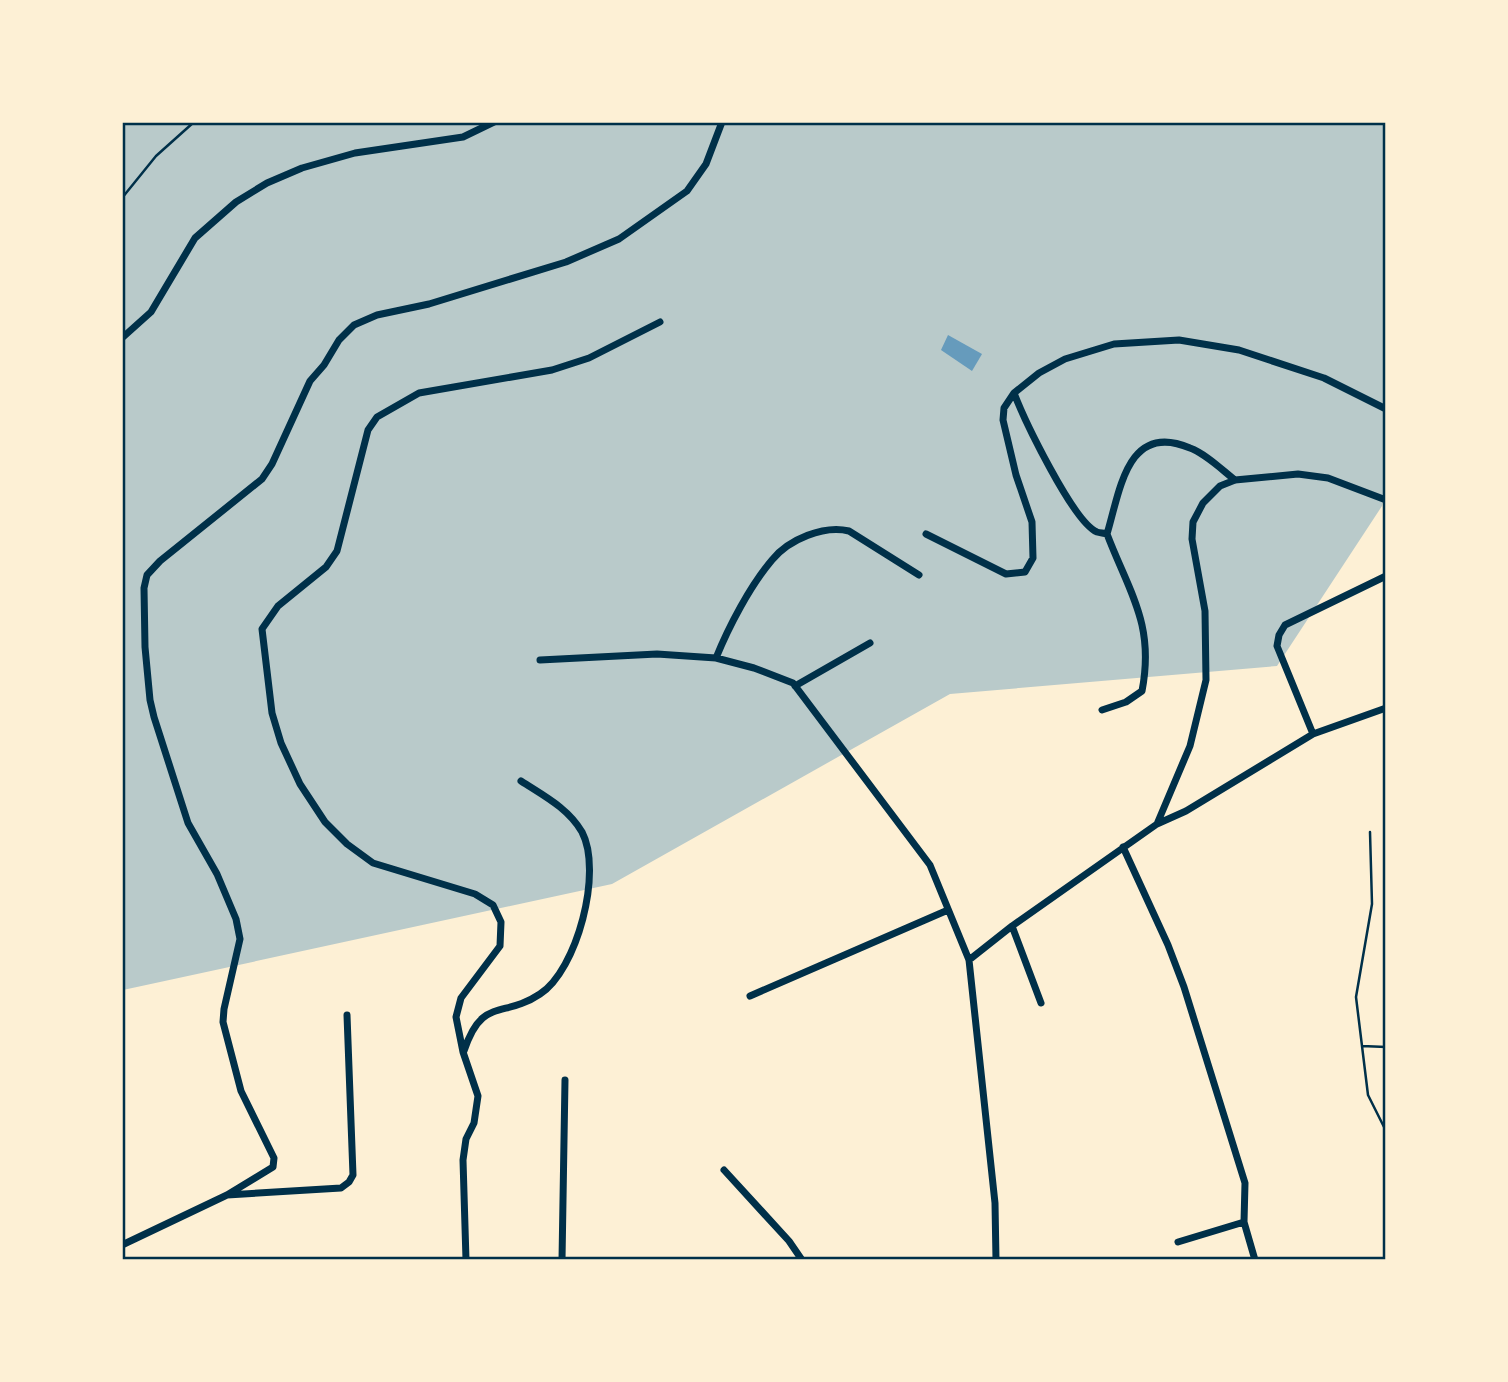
<svg xmlns="http://www.w3.org/2000/svg" width="1508" height="1382" font-family="Jost,sans-serif">
<style>
.green{fill:#b9caca}
.water{fill:#669bbc}
.lines{fill:none;stroke-linecap:round;stroke-linejoin:round}
.path{stroke:#003049;stroke-width:2.5}
.minor{stroke:#003049;stroke-width:7}
.neatline{fill:none;stroke:#003049;stroke-width:2.5}
</style>
<rect width="100%" height="100%" fill="#fdf0d5"/>
<path class="green" d="M 122,123 L 1385,123 L 1386,482 L 1382,506 L 1277,666 L 950,694 L 612,884 L 123,990 Z"/>
<path class="water" d="M 948,335 L 982,354 L 972,371 L 941,350 Z"/>
<g class="lines">
<path class="path" d="M 122,198 L 156,156 L 194,122
M 1370,832 L 1372,904 L 1356,997 L 1368,1095 L 1386,1131
M 1362,1046 L 1386,1047"/>
<path class="minor" d="M 122,338 L 151,312 L 195,238 L 236,202 L 267,183 L 302,168 L 355,153 L 463,137 L 494,122
M 1235,480 C 1221,469 1206,454 1190,448 C 1127,421 1120,491 1107,534 C 1104,533 1100,533 1097,532 C 1073,522 1024,419 1014,393 L 1039,373 L 1065,359 L 1114,344 L 1179,340 L 1239,350 L 1324,378 L 1386,409
M 926,534 L 1006,574 L 1025,572 L 1033,558 L 1032,522 L 1016,475 L 1003,420 L 1004,408 L 1014,393
M 716,658 C 729,626 750,586 772,560 C 789,539 824,525 849,531 L 919,575
M 540,660 L 657,654 L 716,658 L 754,668 L 793,683 L 930,865 L 969,960 L 995,1203 L 996,1260
M 795,686 L 870,643
M 1102,710 L 1126,702 L 1142,691 C 1155,624 1129,592 1107,534
M 1313,734 L 1277,646 L 1279,635 L 1285,625 L 1386,576
M 1157,824 L 1186,811 L 1313,734 L 1386,708
M 1123,847 L 1168,945 L 1184,987 L 1245,1183 L 1244,1222 L 1255,1260
M 1012,926 L 1041,1003
M 969,960 L 1012,926 L 1157,824 L 1190,746 L 1206,680 L 1205,611 L 1192,539 L 1193,522 L 1203,503 L 1220,486 L 1235,480 L 1298,474 L 1328,478 L 1386,500
M 750,996 L 948,910
M 464,1051 C 482,996 503,1019 540,994 C 577,970 603,872 582,832 C 568,808 544,796 521,781
M 724,1170 L 789,1241 L 802,1260
M 227,1195 L 341,1188 L 349,1182 L 353,1175 L 347,1015
M 1178,1242 L 1244,1222
M 122,1245 L 227,1195 L 273,1167 L 274,1158 L 241,1091 L 223,1022 L 224,1009 L 240,939 L 236,919 L 217,874 L 188,823 L 154,717 L 150,700 L 145,647 L 144,588 L 147,575 L 160,561 L 262,479 L 272,464 L 310,381 L 324,365 L 339,340 L 354,325 L 377,315 L 429,304 L 566,262 L 619,239 L 687,191 L 706,164 L 722,122
M 466,1260 L 463,1160 L 466,1139 L 474,1123 L 478,1096 L 463,1052 L 456,1017 L 461,998 L 500,946 L 501,922 L 493,905 L 475,894 L 373,863 L 347,844 L 325,822 L 300,784 L 281,743 L 272,713 L 262,629 L 278,606 L 326,567 L 337,551 L 368,430 L 377,417 L 419,393 L 552,370 L 589,358 L 660,322
M 562,1260 L 565,1080"/>
</g>
<rect width="1508" height="1382" fill="none" stroke="#fdf0d5" stroke-width="248"/>
<rect x="124" y="124" width="1260" height="1134" class="neatline"/>
</svg>
